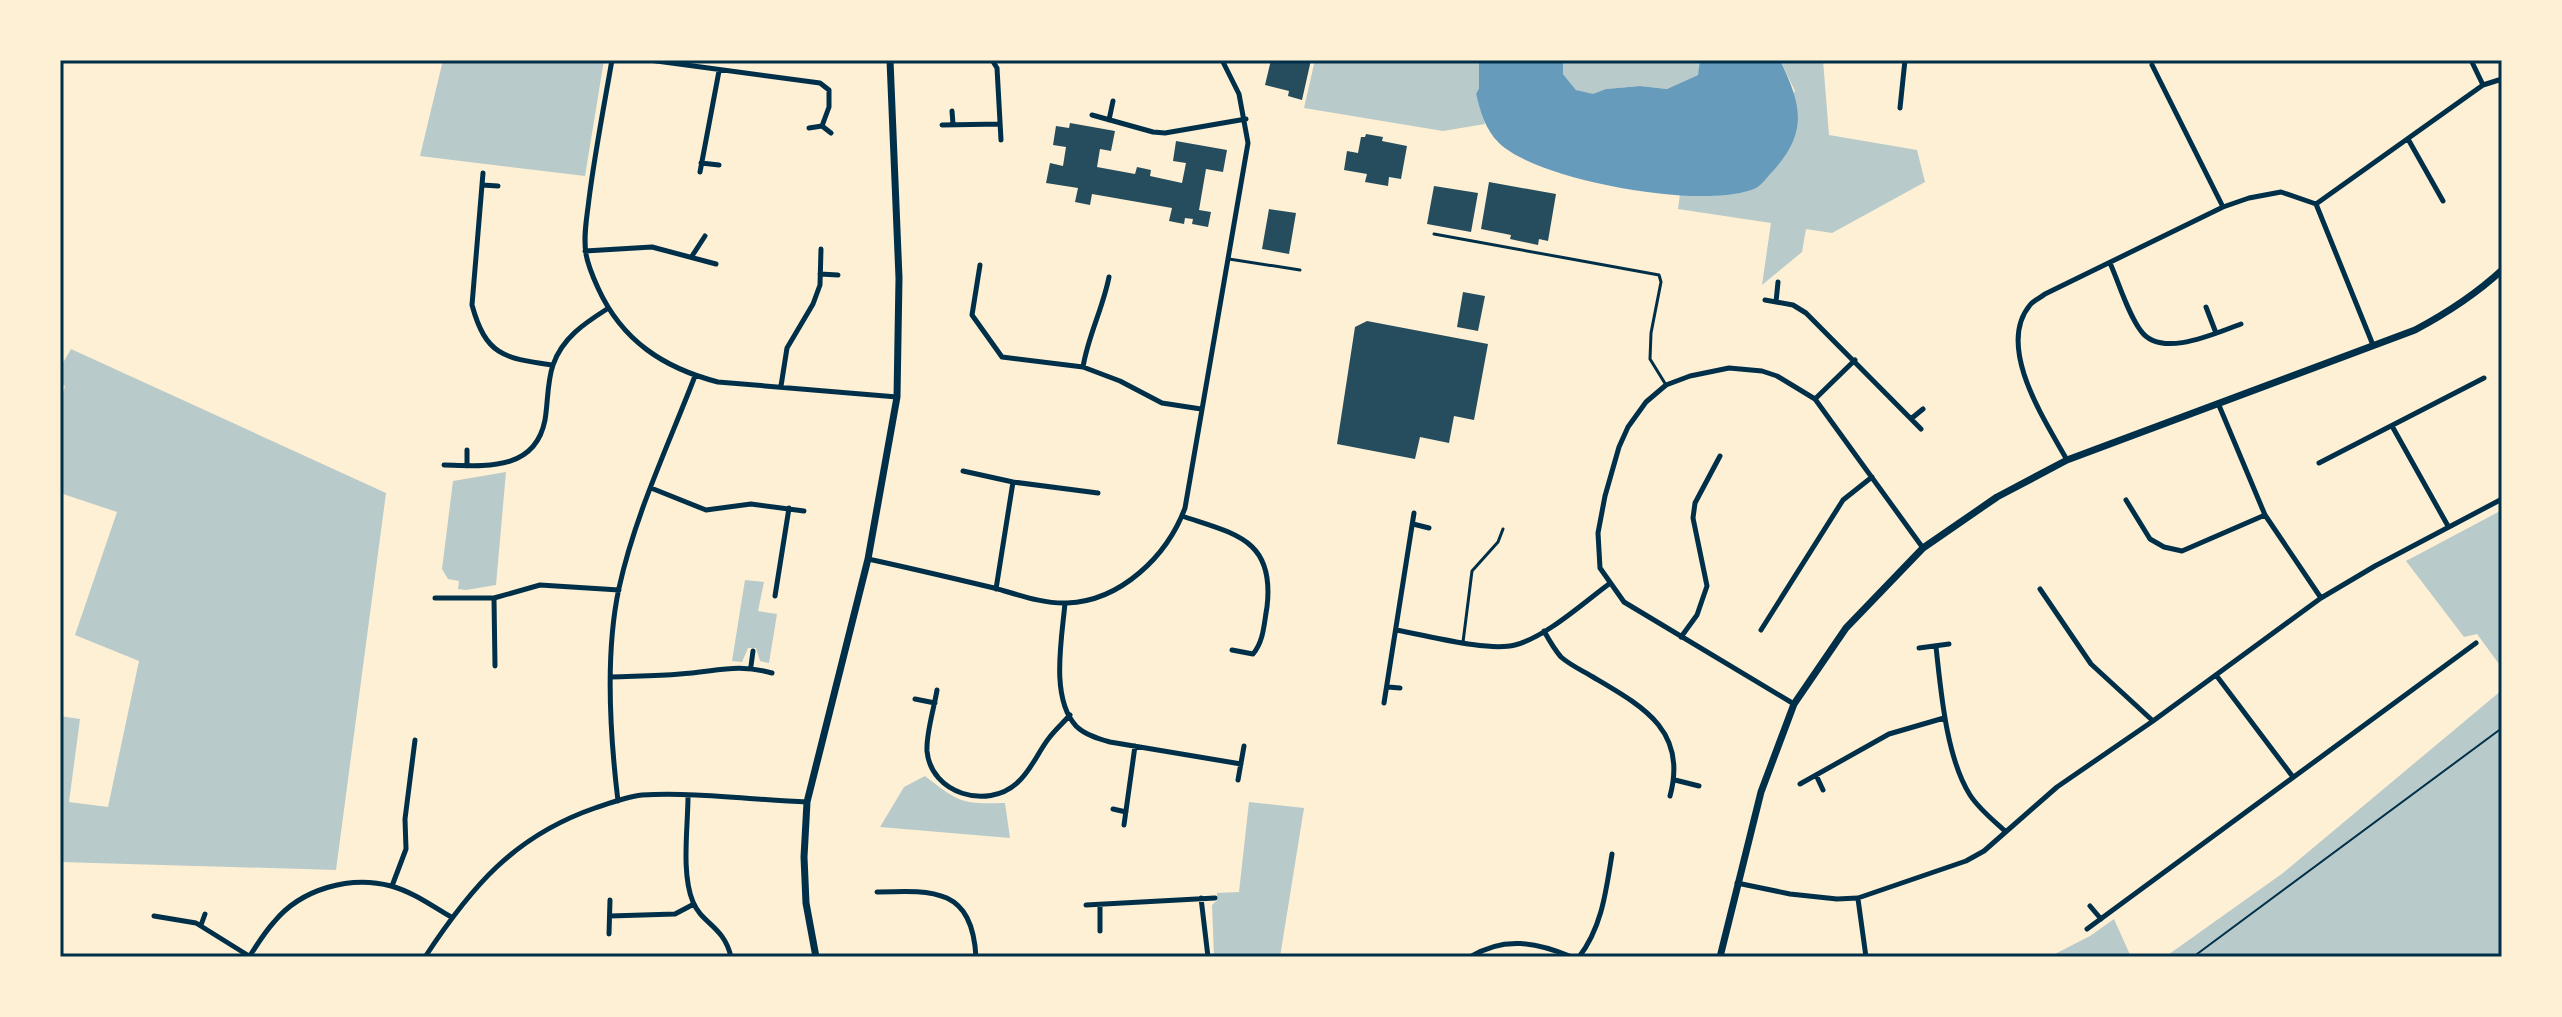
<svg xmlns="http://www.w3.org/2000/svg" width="2562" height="1017" font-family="Barlow,sans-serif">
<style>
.green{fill:#b9caca}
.water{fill:#669bbc}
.building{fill:#264d5e}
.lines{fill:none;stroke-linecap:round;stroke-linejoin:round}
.path{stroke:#003049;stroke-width:2}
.service{stroke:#003049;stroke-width:3}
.minor{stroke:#003049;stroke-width:5}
.tertiary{stroke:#003049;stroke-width:7}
.neatline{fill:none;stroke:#003049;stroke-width:3}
</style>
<rect width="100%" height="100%" fill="#fdf0d5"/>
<path class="green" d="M 443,60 L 604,60 L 585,176 L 420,156 Z
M 1315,60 L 1479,60 L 1479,88 L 1476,94 L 1485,124 L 1443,131 L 1304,108 Z
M 1563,60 L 1700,60 L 1701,62 L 1698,75 L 1667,89 L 1640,86 L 1606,89 L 1593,95 L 1576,90 L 1563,74 Z
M 1780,60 L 1823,60 L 1829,135 L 1917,150 L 1925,182 L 1832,233 L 1806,229 L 1802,252 L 1762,285 L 1771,223 L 1678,209 L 1680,194 L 1715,196 L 1795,91 Z
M 71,349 L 386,493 L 336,870 L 60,862 L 60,716 L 80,719 L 69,802 L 108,807 L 139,661 L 75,635 L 117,512 L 60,493 L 60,404 L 65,386 L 60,383 L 60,368 Z
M 506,472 L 496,585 L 466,590 L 458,589 L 459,581 L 448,579 L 442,569 L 453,481 Z
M 2502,510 L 2502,668 L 2477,634 L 2464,637 L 2406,561 Z
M 745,580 L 764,582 L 758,611 L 777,614 L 769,663 L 760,661 L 756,648 L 748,648 L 742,662 L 732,661 Z
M 2502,690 L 2502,957 L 2165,957 L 2283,873 Z
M 925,776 C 960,803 961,804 1005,803 L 1010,838 L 880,827 L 904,787 Z
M 1249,802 L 1304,808 L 1280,957 L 1214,957 L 1212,905 L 1217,900 L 1217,893 L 1239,892 Z
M 2114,919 L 2131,957 L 2049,957 L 2090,936 Z"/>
<path class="water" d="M 1479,60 L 1563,60 L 1563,74 L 1576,90 L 1593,94 L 1606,89 L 1640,86 L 1667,89 L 1698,75 L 1700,60 L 1780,60 C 1801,104 1809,131 1773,171 C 1768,176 1762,185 1756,188 C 1707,211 1538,181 1499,143 C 1485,129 1481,113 1476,94 L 1479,88 Z"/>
<path class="building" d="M 1271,60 L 1311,60 L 1302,100 L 1288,96 L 1289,91 L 1265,85 Z
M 1070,123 L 1115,131 L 1111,151 L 1100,149 L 1097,167 L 1135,174 L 1137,167 L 1151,170 L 1150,176 L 1182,183 L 1186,163 L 1173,161 L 1176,141 L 1227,150 L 1223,172 L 1206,169 L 1199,210 L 1211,212 L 1208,227 L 1192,224 L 1193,219 L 1185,218 L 1184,224 L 1169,221 L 1172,208 L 1092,194 L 1090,205 L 1075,202 L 1078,188 L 1046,183 L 1050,163 L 1063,166 L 1066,147 L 1053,145 L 1056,126 L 1069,128 Z
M 1366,134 L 1383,137 L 1382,141 L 1407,146 L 1401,179 L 1389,177 L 1388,186 L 1365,182 L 1367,174 L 1344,170 L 1347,151 L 1358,153 L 1361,137 L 1365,137 Z
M 1489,182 L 1556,194 L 1548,241 L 1539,239 L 1538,245 L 1510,239 L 1511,235 L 1481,229 Z
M 1434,186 L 1478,193 L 1471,232 L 1427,224 Z
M 1269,209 L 1296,213 L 1289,254 L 1262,249 Z
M 1463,292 L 1485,296 L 1478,331 L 1457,327 Z
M 1367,321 L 1488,344 L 1474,420 L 1454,416 L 1449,443 L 1420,437 L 1415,459 L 1337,444 L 1355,327 Z"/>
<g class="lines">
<path class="path" d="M 2193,957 L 2502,728"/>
<path class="service" d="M 1434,234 L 1659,275 L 1661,282 L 1651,333 L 1650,359 L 1666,385
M 1229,259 L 1300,270
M 1463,642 L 1472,571 L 1498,542 L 1503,529"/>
<path class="minor" d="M 612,60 C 604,106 595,152 589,199 C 587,217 583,236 586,254 C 588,266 593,277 598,288 C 622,341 664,368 718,382 L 897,397
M 649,60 L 820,83 L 829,90 L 829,107 L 822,126
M 992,60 L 997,68 L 1001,140
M 1998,60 L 1999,60
M 2471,60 L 2483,85
M 2152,65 L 2223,207
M 1900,108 L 1905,60
M 952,111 L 953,124
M 1092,115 L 1153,132 L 1165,133 L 1246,119
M 1109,120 L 1113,101
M 942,125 L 1000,124
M 809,128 L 822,126 L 831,133
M 2408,139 L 2443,201
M 701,163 L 719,165
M 700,172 L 719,71
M 483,173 L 472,305 C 486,356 504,358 552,365
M 482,185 L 498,186
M 2316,204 L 2483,85 L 2502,79
M 585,251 L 652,247 L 716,264
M 692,256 L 705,236
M 2110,263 C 2119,283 2128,314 2141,331 C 2161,359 2216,333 2241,324
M 980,265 L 972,315 L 1002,357 L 1083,367 L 1120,381 L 1162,403 L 1201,409
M 820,274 L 838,275
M 1765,300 L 1793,305 L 1806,313 L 1921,429
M 1776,302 L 1778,282
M 2206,307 L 2216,333
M 1083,367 C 1088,336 1103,308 1109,277
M 781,386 L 787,348 L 813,304 L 820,285 L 821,249
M 1815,399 L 1855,360
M 2218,403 L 2265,515 L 2321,598
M 1912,418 L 1923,409
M 2392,426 L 2448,526
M 2067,460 C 2046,422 1995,347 2030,305 C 2033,301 2040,298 2045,294 L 2223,207 L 2249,198 L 2281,192 L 2316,204 L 2373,345
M 2319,463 L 2484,378
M 444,465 C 484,466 535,472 545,420 C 548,403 547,382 553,365 C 562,338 585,323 607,309
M 467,466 L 467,450
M 963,471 L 1013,482 L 1098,493
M 651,488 L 706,510 L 751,504 L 804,511
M 2126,500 L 2150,539 L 2164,547 L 2182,551 L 2265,515
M 1182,516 C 1235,534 1275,539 1267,607 C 1264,623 1264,641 1253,654 L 1232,650
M 1413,524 L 1429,528
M 868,559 C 910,568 952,578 994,588 C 1017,594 1042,604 1067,603 C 1121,601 1167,556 1185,508 L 1248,143 L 1239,94 L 1222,60
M 996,589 L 1013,482
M 2040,589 L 2091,664 L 2153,721
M 775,596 L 789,508
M 435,598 L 494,598 L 540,585 L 619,590
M 494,599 L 495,666
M 1065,603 C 1062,638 1050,698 1076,726 C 1085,735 1099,739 1110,742 L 1241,764
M 1396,630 C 1426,635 1487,652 1515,645 C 1546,637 1583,603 1609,584
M 1761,630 L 1843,500 L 1872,477
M 1544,631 C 1549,640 1554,649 1561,657 C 1570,665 1583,671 1593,677 C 1642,706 1688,730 1670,796
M 1681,637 L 1697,615 L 1707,586 L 1693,518 L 1695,503 L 1720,456
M 1936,647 C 1941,691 1946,757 1970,795 C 1979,809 1993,820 2005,831
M 1919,648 L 1949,644
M 751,666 L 753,651
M 2216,675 L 2293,777
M 611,677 C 634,676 657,676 680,674 C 715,672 737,663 772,673
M 1388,687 L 1400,688
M 937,690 C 934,709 926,733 927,751 C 931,794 987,810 1017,783 C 1031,771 1038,752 1049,738 C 1055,730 1063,723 1070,715
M 915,699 L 935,703
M 1384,703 L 1414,513
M 1794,704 L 1624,602 L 1600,568 L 1598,533 L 1605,496 L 1619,447 L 1628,427 L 1646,402 L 1666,385 L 1690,376 L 1729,368 L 1762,371 L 1777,376 L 1815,399 L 1923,548
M 1816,775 L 1823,790
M 1238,780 L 1244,746
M 1675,780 L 1699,786
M 1800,784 L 1889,734 L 1944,718
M 688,796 C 688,827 681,874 693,902 C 702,924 724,926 731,957
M 618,801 C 610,735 605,653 619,588 C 635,515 668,446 695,376
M 1113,809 L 1126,812
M 1124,825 L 1135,746
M 1737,883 L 1790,894 L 1837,899 L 1858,898 L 1966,861 L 1984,851 L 2057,787 L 2153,721 L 2321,598 L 2375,566 L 2502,499
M 392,886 L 406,849 L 405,819 L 415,740
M 877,892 C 934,890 972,888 976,957
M 1201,898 L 1208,957
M 1858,899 L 1866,957
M 1086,905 L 1215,898
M 2090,906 L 2101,919
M 154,916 L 196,923 L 249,956
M 610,916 L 675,914 L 694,904
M 201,925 L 205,914
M 2087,929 L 2476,643
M 1100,931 L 1100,905
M 609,934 L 610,900
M 249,957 C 257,945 264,933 274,922 C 301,889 350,875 391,886 C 413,892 432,906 451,917
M 425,957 C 471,887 514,836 595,808 C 610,803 626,797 642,795 C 696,792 753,800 807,802
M 1470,957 C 1504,936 1536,942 1572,957
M 1579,957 C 1602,927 1606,891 1612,854"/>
<path class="tertiary" d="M 816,957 L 806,903 L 804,857 L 807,802 L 868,559 L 897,397 L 899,278 L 890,60
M 1720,957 L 1761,792 L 1794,704 L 1846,628 L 1923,548 L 1997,497 L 2067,460 L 2415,330 C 2447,313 2475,295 2502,270"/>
</g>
<rect width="2562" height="1017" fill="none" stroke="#fdf0d5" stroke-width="124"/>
<rect x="62" y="62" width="2438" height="893" class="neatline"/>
</svg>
